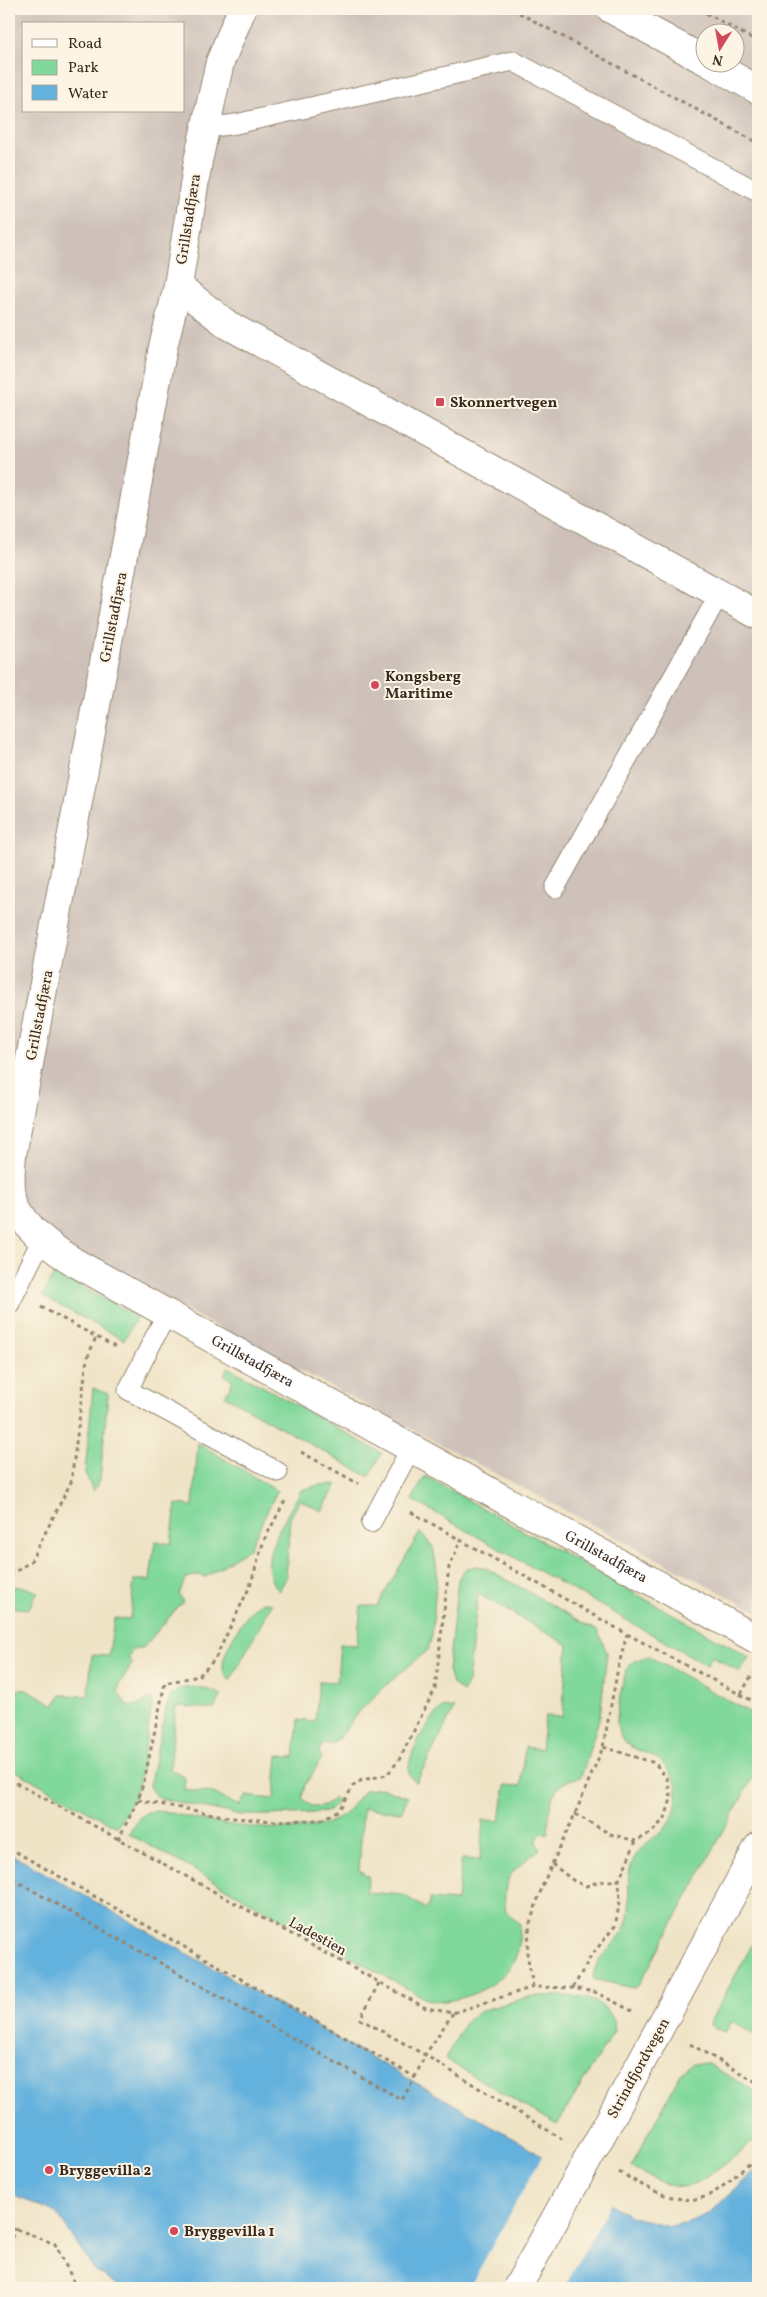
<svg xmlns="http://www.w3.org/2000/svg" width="767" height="2297" font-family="Vollkorn,serif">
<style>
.industrial{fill:#cec1b9;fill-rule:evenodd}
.green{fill:#81d89b;stroke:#5e815c}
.water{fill:#63b1dd;stroke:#4f6e7e}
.pier{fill:#efe3c5}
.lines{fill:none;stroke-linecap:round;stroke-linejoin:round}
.service-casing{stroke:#958672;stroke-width:21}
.minor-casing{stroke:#958672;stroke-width:30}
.tertiary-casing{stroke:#958672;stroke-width:30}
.path{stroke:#958672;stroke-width:3;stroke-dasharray:4 4;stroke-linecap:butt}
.service{stroke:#fff;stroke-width:19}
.minor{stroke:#fff;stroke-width:28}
.tertiary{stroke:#fff;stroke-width:28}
.minor-bridge-casing{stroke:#958672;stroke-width:30;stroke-linecap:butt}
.minor-bridge{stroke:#fff;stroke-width:28}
.poi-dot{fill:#d1495b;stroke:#fcf5e5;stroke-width:2}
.labels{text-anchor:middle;stroke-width:4;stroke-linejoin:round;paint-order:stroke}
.street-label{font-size:15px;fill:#3b2a1e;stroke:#fcf5e5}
.poi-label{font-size:15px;font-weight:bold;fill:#3b2a1e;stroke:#fcf5e5;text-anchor:start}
</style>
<rect width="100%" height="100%" fill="#fcf5e5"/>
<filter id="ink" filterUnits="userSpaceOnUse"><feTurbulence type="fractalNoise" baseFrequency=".02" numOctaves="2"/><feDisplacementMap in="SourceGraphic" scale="10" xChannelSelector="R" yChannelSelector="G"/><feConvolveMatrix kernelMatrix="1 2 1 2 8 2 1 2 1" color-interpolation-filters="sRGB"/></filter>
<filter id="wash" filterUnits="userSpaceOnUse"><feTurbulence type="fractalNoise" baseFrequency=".0096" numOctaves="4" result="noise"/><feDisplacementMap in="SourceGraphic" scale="20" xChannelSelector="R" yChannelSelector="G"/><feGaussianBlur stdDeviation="1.12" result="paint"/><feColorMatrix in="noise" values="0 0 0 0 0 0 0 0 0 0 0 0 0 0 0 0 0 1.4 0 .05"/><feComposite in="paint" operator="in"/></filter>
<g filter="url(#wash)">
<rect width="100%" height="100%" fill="#efe3c5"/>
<path class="industrial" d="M 9,9 L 758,9 L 758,1612 L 9,1217 ZM 24,24 L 184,24 L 184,111 L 24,111 ZM 704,32 L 734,32 L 734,62 L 704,62 Z"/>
<path class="green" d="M 55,1272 L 137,1317 L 124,1340 L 42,1296 Z
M 228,1367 L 382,1453 L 369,1477 L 225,1396 L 233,1381 L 224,1375 Z
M 93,1388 L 108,1394 L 100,1480 L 93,1491 L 85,1473 Z
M 198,1443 L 277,1491 L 250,1547 L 206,1577 L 197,1575 L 185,1579 L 179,1595 L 183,1601 L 143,1648 L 136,1648 L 131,1652 L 129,1658 L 132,1664 L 120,1683 L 118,1693 L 127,1705 C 137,1707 141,1705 149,1699 L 153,1701 L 139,1782 L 134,1798 L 117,1827 L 9,1767 L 9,1689 L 29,1690 L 54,1705 L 61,1695 L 88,1696 L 92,1655 L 109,1656 L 114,1618 L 130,1619 L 134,1580 L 150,1580 L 155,1541 L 171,1544 L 176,1504 L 193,1506 Z
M 425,1476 L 749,1657 L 740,1672 L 712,1656 L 707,1665 L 412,1500 Z
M 337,1484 L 322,1511 L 300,1500 L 290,1519 L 286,1578 L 279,1591 C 251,1563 287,1518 301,1490 L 319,1485 Z
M 420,1532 L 433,1547 L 437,1570 L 432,1635 L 428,1650 L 385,1686 L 360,1711 L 333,1745 L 326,1743 L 321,1746 L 319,1753 L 322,1758 L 305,1785 L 302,1797 C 311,1810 324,1811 333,1798 L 338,1801 L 330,1810 L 315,1813 L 268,1815 L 241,1815 L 162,1799 L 154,1794 L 149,1786 L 167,1704 C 169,1701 170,1696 173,1694 C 183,1682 210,1689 222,1695 L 214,1709 L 176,1706 L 170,1769 L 185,1778 L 184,1790 L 213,1793 L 239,1806 L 246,1796 L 274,1799 L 278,1756 L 294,1757 L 298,1720 L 315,1722 L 319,1681 L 337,1682 L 340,1644 L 357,1645 L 361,1606 L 377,1606 Z
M 476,1566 L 486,1568 L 598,1631 L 607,1653 L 600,1716 L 581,1777 C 548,1783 550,1804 548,1833 L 540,1834 L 536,1842 L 540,1849 C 513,1871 501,1874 506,1912 L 520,1924 C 519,1932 520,1942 518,1951 C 510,1980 473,1998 445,2001 C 439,2002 432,2000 426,1999 L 129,1834 C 134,1826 139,1814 149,1812 C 162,1809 181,1816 195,1819 C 231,1826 306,1837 339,1818 C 348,1813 357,1798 365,1790 L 383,1788 L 408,1797 L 401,1812 L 363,1808 L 359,1870 L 369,1877 L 365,1892 L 403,1895 L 427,1909 L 430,1899 L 457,1901 L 462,1859 L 480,1860 L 483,1820 L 500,1821 L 505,1785 L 521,1786 L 525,1747 L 541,1749 L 545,1716 L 562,1717 L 568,1645 L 478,1594 L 468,1682 L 463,1692 L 452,1683 L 448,1670 L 458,1579 L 465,1569 Z
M 9,1586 L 24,1587 L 38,1592 L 29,1609 L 9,1607 Z
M 262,1602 L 272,1604 L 230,1681 C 225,1675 222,1671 223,1663 C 226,1645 247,1611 262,1602 Z
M 648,1656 L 758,1717 L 758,1768 L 639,1985 L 633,1988 L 593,1979 C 594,1957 615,1947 624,1929 C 635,1907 624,1887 631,1866 C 643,1830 679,1841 677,1788 C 676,1781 673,1777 669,1771 C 654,1749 636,1755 623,1740 C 621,1737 618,1730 617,1726 C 616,1716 623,1671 630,1664 C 634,1660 643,1658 648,1656 Z
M 444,1707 L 454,1709 L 416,1783 C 413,1780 410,1777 409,1773 C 406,1755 430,1717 444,1707 Z
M 758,1934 L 758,2037 L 732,2021 L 725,2033 L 710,2025 L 711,2020 Z
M 533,1996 C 556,1996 601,1991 613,2019 C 614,2022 613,2028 614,2031 L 557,2125 L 445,2059 L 465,2023 L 479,2011 Z
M 706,2063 L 758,2093 L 758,2138 C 743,2149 702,2186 685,2187 C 667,2188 647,2175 631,2167 L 681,2073 L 693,2064 Z"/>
<path class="water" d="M 9,1853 L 519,2141 L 629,2216 L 670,2226 L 691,2221 L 708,2214 L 758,2168 L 758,2288 L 123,2288 L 96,2272 L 56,2212 L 9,2194 Z"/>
<path class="pier" d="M 543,2154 L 612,2201 L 564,2288 L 469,2288 Z"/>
</g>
<g filter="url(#ink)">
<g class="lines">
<g class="service-casing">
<path id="service" d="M 207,128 L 236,124 L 513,61 L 758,192
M 555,888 L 720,593
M 9,1305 L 42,1239
M 167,1313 L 128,1390 L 278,1472
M 371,1523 L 411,1448"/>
</g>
<g class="minor-casing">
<g id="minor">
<path id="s1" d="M 242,9 L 220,62 L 198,161 L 178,286 L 163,347 L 12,1155 C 11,1168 9,1182 12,1194 C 18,1224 50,1247 74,1262 L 758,1640"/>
<path d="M 178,286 L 228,325 L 758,615"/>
<path d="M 614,2112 L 758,1847"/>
</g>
</g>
<g class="tertiary-casing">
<path id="tertiary" d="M 611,9 L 704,60
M 708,62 L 758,90"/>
</g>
<path class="path" d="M 512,9 L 758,143
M 699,9 L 758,42
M 41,1307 L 117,1348
M 301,1452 L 359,1484
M 411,1512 L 627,1634 L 758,1704
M 9,1573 L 15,1572 L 31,1561 L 71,1482 L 87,1359 L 96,1337
M 741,1694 L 753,1673
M 9,1779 L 426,2008 L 453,2013 L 533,1987 L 573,1988 L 595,1992 L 632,2011
M 138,1800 L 234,1818 L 273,1821 L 321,1820 L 339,1810 L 353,1786 L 362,1780 L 387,1775 L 399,1760 L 435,1689 L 449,1567 L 461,1540
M 575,1814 L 610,1834 L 636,1841
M 118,1840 L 138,1800 L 144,1781 L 165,1683 L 199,1676 L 215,1659 L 250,1586 L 264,1540 L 285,1501
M 9,1848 L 415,2077 L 402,2100 L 9,1877
M 552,1864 L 574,1881 L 586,1886 L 598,1882 L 619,1880
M 379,1983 L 360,2019 L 425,2055 L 415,2077
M 533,1987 L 527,1953 L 530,1923 L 543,1884 L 575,1814 L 603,1747 L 618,1668 L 627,1634
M 573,1988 L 591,1956 L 615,1926 L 620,1901 L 619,1880 L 636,1841 L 651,1833 L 665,1818 L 671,1799 L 667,1779 L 655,1763 L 603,1747
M 453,2013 L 425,2055 L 562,2139
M 690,2044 L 758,2083
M 619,2172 C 645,2187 684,2211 713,2193 C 729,2183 743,2168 758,2157
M 9,2226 L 55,2244 L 77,2288
M 9,2246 L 15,2228"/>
<use href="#service" class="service"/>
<use href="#minor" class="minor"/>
<use href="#tertiary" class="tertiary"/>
<g class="minor-bridge-casing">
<path id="minor-bridge" d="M 517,2288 L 614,2112"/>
</g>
<use href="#minor-bridge" class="minor-bridge"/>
</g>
</g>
<g class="poi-dot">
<rect x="435" y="397" width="10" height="10" rx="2.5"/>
<circle cx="375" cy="685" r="5"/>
<circle cx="49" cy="2170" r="5"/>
<circle cx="174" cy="2231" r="5"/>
</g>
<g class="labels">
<g class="street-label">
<text transform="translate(188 219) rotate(-81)" y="5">Grillstadfjæra</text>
<text transform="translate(113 617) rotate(-79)" y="5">Grillstadfjæra</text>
<text transform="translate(39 1015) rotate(-79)" y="5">Grillstadfjæra</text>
<text dy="5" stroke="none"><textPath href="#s1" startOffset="1508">Grillstadfjæra</textPath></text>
<text dy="5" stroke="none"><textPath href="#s1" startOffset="1912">Grillstadfjæra</textPath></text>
<text transform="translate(318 1936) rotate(29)" y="5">Ladestien</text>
<text transform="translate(638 2068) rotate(-61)" y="5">Strindfjordvegen</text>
</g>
<g class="poi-label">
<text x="450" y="407">Skonnertvegen</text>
<text x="385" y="681">Kongsberg<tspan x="385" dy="17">Maritime</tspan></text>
<text x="59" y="2175">Bryggevilla 2</text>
<text x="184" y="2236">Bryggevilla 1</text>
</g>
</g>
<rect width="767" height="2297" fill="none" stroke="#fcf5e5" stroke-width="30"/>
<rect x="22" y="22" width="162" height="90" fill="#fcf5e5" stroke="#afa495"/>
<rect x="32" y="39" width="25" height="8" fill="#ffffff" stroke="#afa495"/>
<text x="68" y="48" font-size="15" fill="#3b2a1e">Road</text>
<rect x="32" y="60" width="25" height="15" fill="#81d89b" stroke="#afa495"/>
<text x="68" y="72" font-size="15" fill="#3b2a1e">Park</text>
<rect x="32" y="85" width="25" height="15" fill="#63b1dd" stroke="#afa495"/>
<text x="68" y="98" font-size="15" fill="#3b2a1e">Water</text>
<g transform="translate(720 48) rotate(191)"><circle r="24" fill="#fcf5e5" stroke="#afa495"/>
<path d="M0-4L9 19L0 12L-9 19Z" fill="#d1495b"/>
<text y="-8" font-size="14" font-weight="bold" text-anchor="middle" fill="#3b2a1e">N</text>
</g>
</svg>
